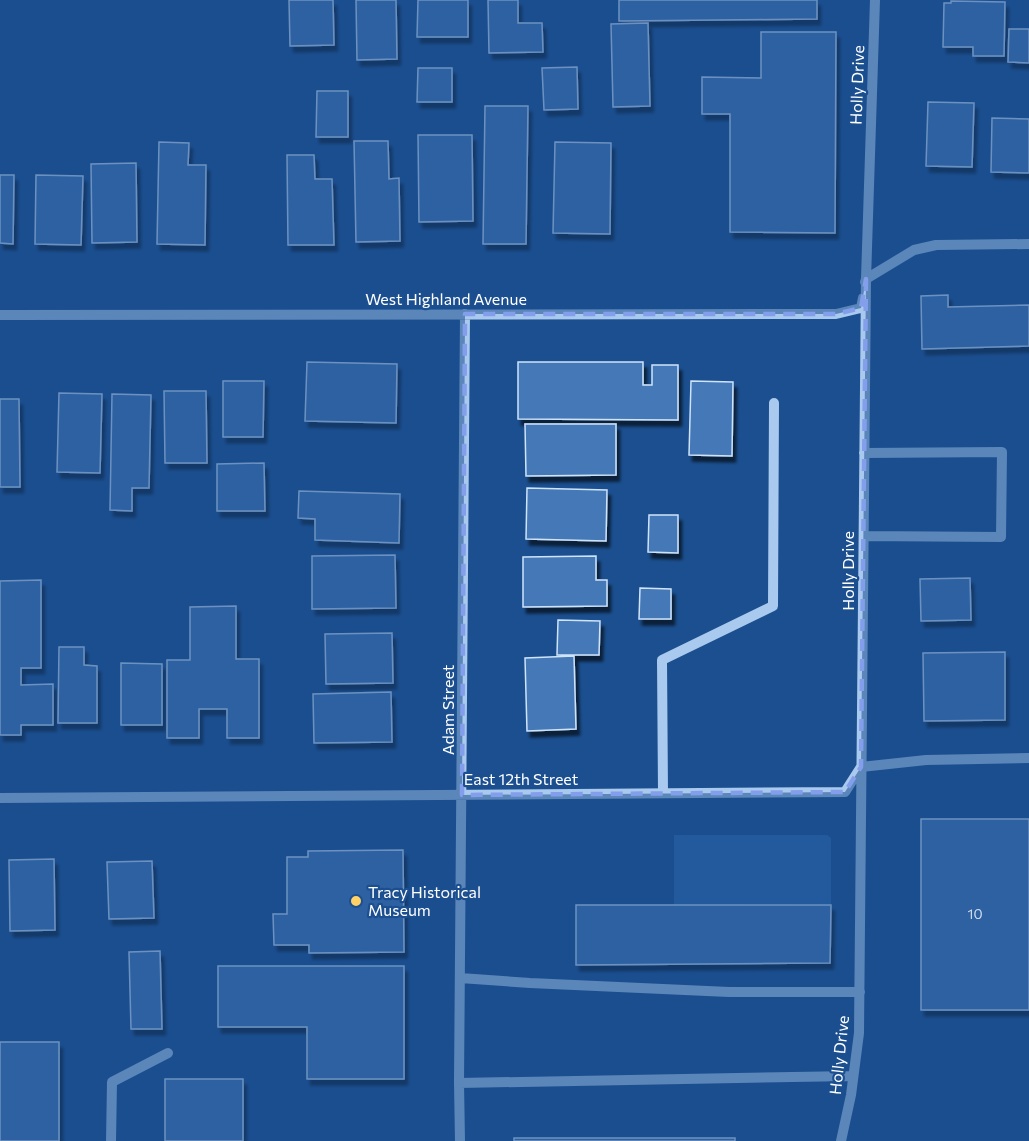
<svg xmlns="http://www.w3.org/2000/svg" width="1029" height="1141" font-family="Commissioner,sans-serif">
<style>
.green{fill:#2e69ad}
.building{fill:#4478b7;stroke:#cfe3fa;stroke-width:1.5;filter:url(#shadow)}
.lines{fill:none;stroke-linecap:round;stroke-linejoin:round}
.minor{stroke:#a9c9ee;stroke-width:10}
.marked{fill:none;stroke:#839eea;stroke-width:4.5;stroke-dasharray:12 8;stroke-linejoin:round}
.poi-dot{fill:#ffd166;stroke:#1b4f8f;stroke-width:2}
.labels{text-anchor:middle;stroke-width:4.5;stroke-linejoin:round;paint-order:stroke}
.number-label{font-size:14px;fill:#d0dded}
.street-label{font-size:16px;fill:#fff;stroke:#1b4f8f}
.poi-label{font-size:16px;fill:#fff;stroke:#1b4f8f;text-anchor:start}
</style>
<defs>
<filter id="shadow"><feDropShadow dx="3.5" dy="6" stdDeviation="1.5" flood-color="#0009"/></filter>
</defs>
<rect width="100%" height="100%" fill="#1b4f8f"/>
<path class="green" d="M 674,835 L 827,835 L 831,838 L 831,904 L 674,905 Z"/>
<path class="building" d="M 289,0 L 333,0 L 334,45 L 290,46 Z
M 356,0 L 396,0 L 397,59 L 357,60 Z
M 418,0 L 468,0 L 468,37 L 417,37 Z
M 488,0 L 518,0 L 518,23 L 542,23 L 543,52 L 489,53 Z
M 619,0 L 817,0 L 817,19 L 619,21 Z
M 951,1 L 1005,2 L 1004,56 L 973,56 L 973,47 L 943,47 L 944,3 L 951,3 Z
M 648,23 L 650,106 L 613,107 L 611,24 Z
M 1009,29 L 1029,29 L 1029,63 L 1008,62 Z
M 761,32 L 836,32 L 835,233 L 730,232 L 730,114 L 702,114 L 702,77 L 761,78 Z
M 577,67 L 578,109 L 544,110 L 542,68 Z
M 418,68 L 452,68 L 452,102 L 417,102 Z
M 317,91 L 348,91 L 348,137 L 316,137 Z
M 928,102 L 974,103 L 972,167 L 926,166 Z
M 485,106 L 528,106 L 526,244 L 483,244 Z
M 992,118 L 1029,119 L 1029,173 L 991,172 Z
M 418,135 L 472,135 L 473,221 L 419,222 Z
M 354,141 L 388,141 L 389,179 L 399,178 L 400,241 L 356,242 Z
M 159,142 L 189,143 L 188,165 L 206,165 L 205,245 L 157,244 Z
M 555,142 L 611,143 L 610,234 L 553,233 Z
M 287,155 L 314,155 L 315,179 L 332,179 L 334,245 L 288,245 Z
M 136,163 L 137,242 L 92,243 L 91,164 Z
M 0,175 L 14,175 L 13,244 L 0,243 Z
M 36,175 L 83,176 L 81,245 L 35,244 Z
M 948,295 L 948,307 L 1029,305 L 1029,346 L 922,349 L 921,296 Z
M 307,362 L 397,364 L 396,423 L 305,421 Z
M 518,362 L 643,362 L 643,385 L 652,385 L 652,365 L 678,365 L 678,420 L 518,419 Z
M 223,381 L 264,381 L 263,437 L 223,437 Z
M 691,381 L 733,382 L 732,456 L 689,455 Z
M 164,391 L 206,391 L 207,463 L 165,463 Z
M 59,393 L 102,394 L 100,473 L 57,472 Z
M 112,394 L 151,395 L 149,488 L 132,488 L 132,511 L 110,510 Z
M 0,399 L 19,399 L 20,487 L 0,487 Z
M 525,424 L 616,424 L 616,475 L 526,476 Z
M 264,463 L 265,511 L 217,511 L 217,464 Z
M 527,488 L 607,490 L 606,541 L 526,539 Z
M 299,491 L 400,494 L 399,543 L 315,540 L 315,519 L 298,518 Z
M 649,515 L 678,515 L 678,553 L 648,552 Z
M 395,555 L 396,608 L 312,609 L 312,556 Z
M 596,556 L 596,580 L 607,580 L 607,606 L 523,607 L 523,557 Z
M 970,578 L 971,620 L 921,621 L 920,579 Z
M 41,580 L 41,668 L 21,668 L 21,685 L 53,684 L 53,725 L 21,725 L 21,735 L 0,735 L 0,581 Z
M 640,588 L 671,589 L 671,619 L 639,619 Z
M 236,606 L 236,659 L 259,659 L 259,738 L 227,738 L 227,709 L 199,709 L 199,738 L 167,738 L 167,660 L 190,660 L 190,607 Z
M 558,620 L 600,621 L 599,655 L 557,655 Z
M 392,633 L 393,683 L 326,684 L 325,634 Z
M 59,647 L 84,647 L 84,665 L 97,666 L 97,723 L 58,723 Z
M 1005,652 L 1005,720 L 924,721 L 923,653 Z
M 574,656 L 576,729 L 527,731 L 525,658 Z
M 121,663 L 162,664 L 162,725 L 121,725 Z
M 391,692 L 392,742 L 314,743 L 313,694 Z
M 921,819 L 1029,819 L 1029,1010 L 921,1010 Z
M 403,850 L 404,952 L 309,953 L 309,945 L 274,945 L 273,914 L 287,914 L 287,857 L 308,857 L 308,851 Z
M 54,859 L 55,930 L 10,931 L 9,860 Z
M 152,861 L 154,918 L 109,919 L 107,862 Z
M 576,905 L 831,905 L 830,963 L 576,965 Z
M 160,951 L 162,1029 L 131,1029 L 129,952 Z
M 218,966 L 404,966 L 404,1079 L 307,1079 L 307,1027 L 218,1027 Z
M 0,1042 L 59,1042 L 59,1141 L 0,1141 Z
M 165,1079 L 243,1079 L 243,1141 L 165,1141 Z
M 514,1138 L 735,1138 L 735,1141 L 514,1141 Z"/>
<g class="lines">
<path class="minor" d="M 865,282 L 866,279 L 914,250 L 936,245 L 1029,244
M 0,315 L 836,314 L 861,308 L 863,298
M 864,536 L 1001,537 L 1002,452 L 864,453
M 663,793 L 662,660 L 773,606 L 774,403
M 0,798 L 845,792 L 861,767 L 926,760 L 1029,758
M 460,978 L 530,983 L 729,992 L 860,992
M 459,1083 L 853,1076
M 111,1141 L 112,1082 L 168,1053
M 460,1141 L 459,1083 L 465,314
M 841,1141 L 851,1095 L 859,1033 L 866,279 L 875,0"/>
</g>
<path d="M0 0H1029V1141H0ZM 866,279 L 861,767 L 845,792 L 462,795 L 465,314 L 836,314 L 861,308 Z" fill="#1b4f8f" fill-opacity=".55" fill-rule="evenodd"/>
<path class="marked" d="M 866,279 L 861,767 L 845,792 L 462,795 L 465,314 L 836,314 L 861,308 Z"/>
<circle class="poi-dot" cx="356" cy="901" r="6"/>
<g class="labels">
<g class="number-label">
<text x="975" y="919">10</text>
</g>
<g class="street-label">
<text transform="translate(857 85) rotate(-88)" y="6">Holly Drive</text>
<text x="446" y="305">West Highland Avenue</text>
<text transform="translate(848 571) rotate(-90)" y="6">Holly Drive</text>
<text transform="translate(448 710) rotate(-90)" y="6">Adam Street</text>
<text x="521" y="785">East 12th Street</text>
<text transform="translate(839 1055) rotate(-84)" y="6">Holly Drive</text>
</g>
<g class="poi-label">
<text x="368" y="898">Tracy Historical<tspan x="368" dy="18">Museum</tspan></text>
</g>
</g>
</svg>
